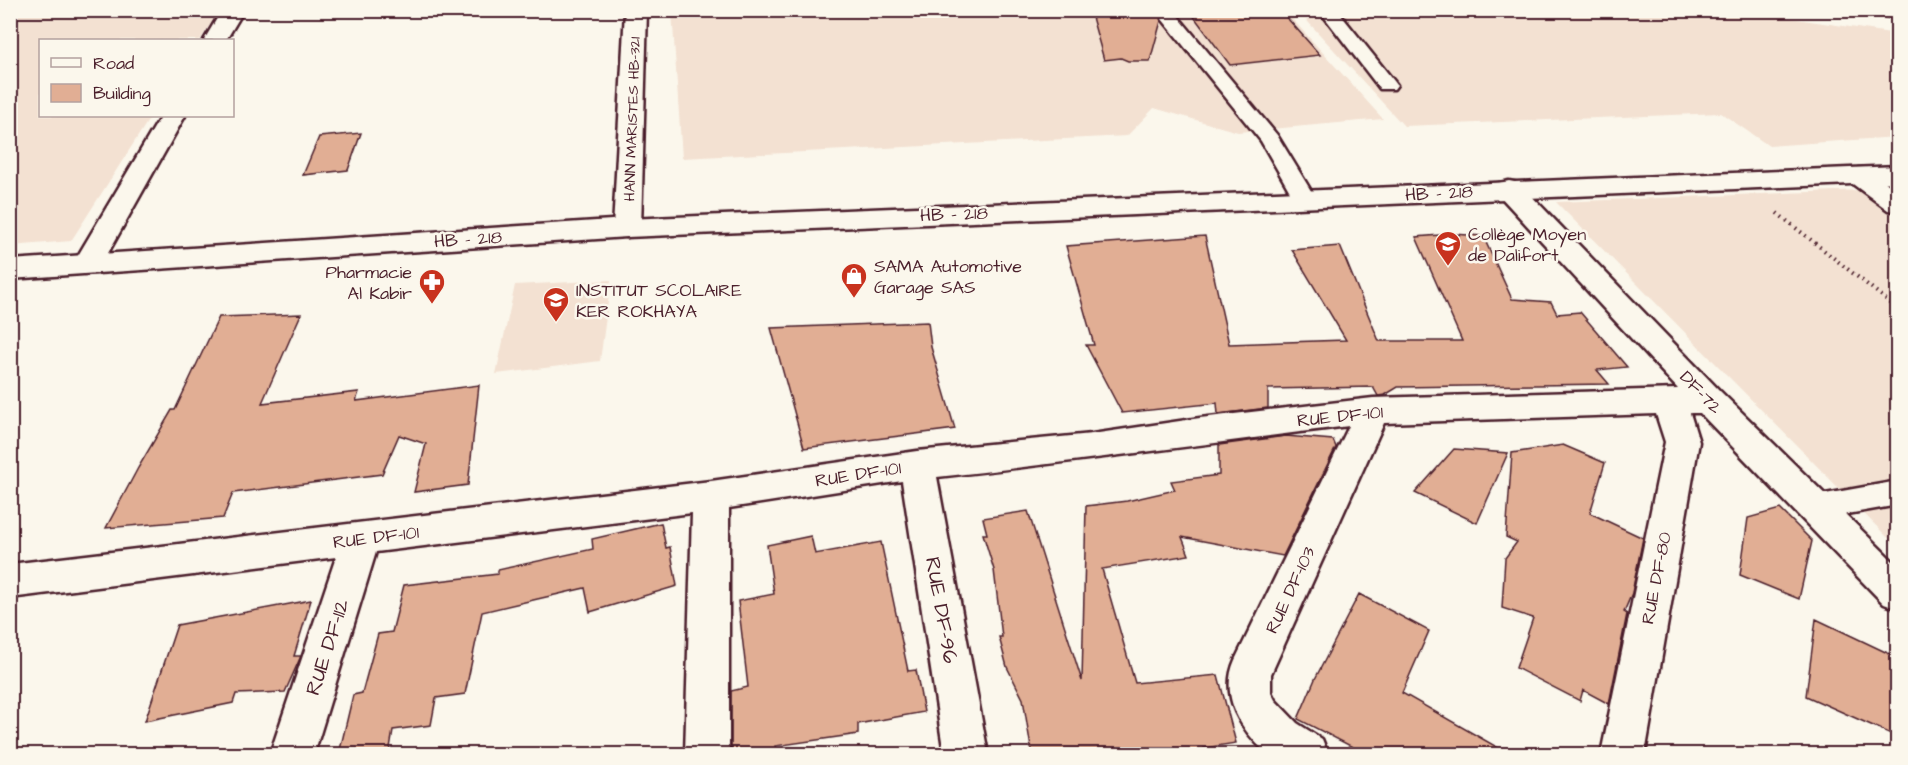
<svg xmlns="http://www.w3.org/2000/svg" width="1908" height="765" font-family="'Architects Daughter',sans-serif">
<style>
.built{fill:#f3e1d2}
.building{fill:#e1ae94;stroke:#4a1f2b;stroke-width:1.5}
.lines{fill:none;stroke-linecap:round;stroke-linejoin:round}
.service-casing{stroke:#4a1f2b;stroke-width:5}
.minor-casing{stroke:#4a1f2b;stroke-width:5}
.tertiary-casing{stroke:#4a1f2b;stroke-width:5}
.secondary-casing{stroke:#4a1f2b;stroke-width:5}
.path{stroke:#4a1f2b;stroke-width:4;stroke-dasharray:1.5 4.5;stroke-linecap:butt}
.service{fill:#fbf7ec;fill-rule:evenodd}
.minor{fill:#fbf7ec;fill-rule:evenodd}
.tertiary{fill:#fbf7ec;fill-rule:evenodd}
.secondary{fill:#fbf7ec;fill-rule:evenodd}
.labels{text-anchor:middle;stroke-width:5;stroke-linejoin:round;paint-order:stroke}
.far-street-label{font-size:15px;fill:#4a1f2b;stroke:#fbf7ec}
.street-label{font-size:18px;fill:#4a1f2b;stroke:#fbf7ec}
.poi-label{font-size:18px;fill:#4a1f2b;stroke:#fbf7ec;text-anchor:start}
.near-street-label{font-size:21px;fill:#4a1f2b;stroke:#fbf7ec}
</style>
<rect width="100%" height="100%" fill="#fbf7ec"/>
<filter id="ink" filterUnits="userSpaceOnUse"><feTurbulence type="fractalNoise" baseFrequency=".0167" numOctaves="2"/><feDisplacementMap in="SourceGraphic" scale="12" xChannelSelector="R" yChannelSelector="G"/><feConvolveMatrix kernelMatrix="1 2 1 2 8 2 1 2 1" color-interpolation-filters="sRGB"/></filter>
<g filter="url(#ink)">
<path class="built" d="M 11,11 L 219,11 L 200,40 L 40,40 L 40,116 L 151,116 L 71,241 L 11,246 Z
M 672,11 L 1285,11 L 1383,119 L 1238,132 L 1154,108 L 1127,136 L 682,158 Z
M 1298,11 L 1742,11 L 1897,34 L 1897,137 L 1769,146 L 1721,113 L 1404,126 Z
M 1862,190 L 1897,216 L 1897,547 L 1556,202 Z
M 611,280 L 600,361 L 496,374 L 515,285 Z"/>
<path class="building" d="M 1090,10 L 1164,10 L 1150,61 L 1128,61 L 1121,58 L 1104,60 Z
M 1189,10 L 1280,10 L 1320,55 L 1230,65 Z
M 361,133 L 348,170 L 303,175 L 319,137 Z
M 1453,234 L 1483,236 L 1512,299 L 1551,302 L 1557,314 L 1580,312 L 1627,367 L 1597,370 L 1609,384 L 1398,387 L 1385,395 L 1378,396 L 1373,387 L 1268,389 L 1268,408 L 1218,414 L 1217,403 L 1122,413 L 1086,345 L 1094,345 L 1066,246 L 1205,236 L 1229,344 L 1346,340 L 1292,250 L 1340,246 L 1379,341 L 1462,341 L 1416,237 Z
M 301,314 L 262,403 L 359,392 L 356,401 L 479,385 L 468,485 L 414,492 L 426,444 L 399,435 L 382,474 L 233,493 L 223,518 L 106,528 L 138,468 L 172,410 L 175,410 L 219,317 Z
M 928,322 L 931,347 L 955,429 L 804,448 L 771,328 Z
M 1286,436 L 1333,440 L 1336,447 L 1283,556 L 1182,537 L 1189,555 L 1102,569 L 1135,683 L 1218,675 L 1236,743 L 1204,748 L 1206,754 L 1032,754 L 1023,699 L 1007,667 L 999,637 L 1002,637 L 994,570 L 983,534 L 987,534 L 983,518 L 1028,511 L 1082,681 L 1086,506 L 1127,501 L 1175,490 L 1171,481 L 1219,475 L 1219,445 Z
M 1563,445 L 1605,463 L 1590,513 L 1643,538 L 1632,593 L 1624,612 L 1627,614 L 1609,704 L 1583,690 L 1580,701 L 1516,668 L 1533,618 L 1502,608 L 1505,558 L 1517,542 L 1506,537 L 1512,453 Z
M 1454,449 L 1508,453 L 1477,523 L 1415,493 Z
M 1780,509 L 1812,541 L 1799,599 L 1740,575 L 1748,518 Z
M 661,523 L 666,548 L 670,547 L 677,586 L 590,612 L 585,588 L 482,612 L 465,694 L 436,698 L 431,725 L 393,730 L 389,754 L 339,754 L 353,695 L 362,693 L 378,634 L 392,632 L 404,585 L 498,574 L 498,570 L 593,549 L 592,539 Z
M 811,536 L 815,554 L 881,542 L 908,671 L 916,670 L 924,712 L 858,724 L 858,734 L 775,746 L 777,754 L 731,754 L 731,691 L 748,687 L 738,601 L 774,594 L 767,545 Z
M 1359,594 L 1429,631 L 1402,693 L 1509,754 L 1366,754 L 1298,719 L 1315,679 Z
M 311,600 L 294,656 L 301,656 L 285,692 L 236,694 L 233,703 L 145,721 L 177,625 Z
M 1816,619 L 1896,657 L 1893,675 L 1898,676 L 1898,737 L 1806,696 Z"/>
<g class="lines">
<g class="service-casing">
<path id="service" d="M 1319,10 L 1337,10 L 1394,81 L 1397,85 L 1394,89 L 1380,89 Z
M 1171,14 L 1177,15 L 1277,135 L 1316,199 L 1313,204 L 1305,206 L 1297,204 L 1261,141 L 1162,19 L 1165,15 Z
M 1898,481 L 1898,505 L 1814,520 L 1803,517 L 1799,508 L 1803,499 L 1814,496 Z"/>
</g>
<g class="minor-casing">
<path id="minor" d="M 222,10 L 244,10 L 226,40 L 204,40 Z
M 1878,10 L 1898,10 L 1898,18 L 1880,15 Z
M 161,116 L 185,116 L 98,271 L 88,273 L 78,271 L 73,264 Z
M 1859,168 L 1868,170 L 1898,191 L 1898,212 L 1888,210 L 1850,182 L 1846,176 L 1850,170 Z
M 1509,181 L 1519,183 L 1720,391 L 1898,566 L 1898,609 L 1884,604 L 1700,413 L 1690,413 L 1699,442 L 1645,754 L 1601,754 L 1665,442 L 1656,414 L 1384,423 L 1271,674 L 1271,692 L 1275,700 L 1297,723 L 1322,739 L 1328,754 L 1268,754 C 1241,731 1219,696 1235,660 L 1349,426 C 1211,443 1075,462 937,477 L 988,754 L 944,754 L 902,481 L 729,508 L 729,754 L 685,754 L 692,513 L 376,552 L 314,754 L 270,754 L 336,557 L 10,598 L 10,564 L 711,481 L 917,451 L 1092,434 L 1200,418 L 1373,398 L 1678,389 L 1499,195 L 1495,189 L 1499,183 Z"/>
</g>
<g class="tertiary-casing">
<path id="tertiary" d="M 625,10 L 647,10 L 641,228 L 637,234 L 627,237 L 617,234 L 613,228 Z"/>
</g>
<g class="secondary-casing">
<path id="secondary" d="M 1898,166 L 1898,182 L 627,237 L 10,279 L 10,260 L 627,219 Z"/>
</g>
<path class="path" d="M 1777,213 L 1898,309"/>
<use href="#service" class="service"/>
<use href="#minor" class="minor"/>
<use href="#tertiary" class="tertiary"/>
<use href="#secondary" class="secondary"/>
</g>
</g>
<defs>
<g id="school-pin" transform="scale(1.35)"><path d="M0 17L-7.5 6A9.5 9.5 0 1 1 7.5 6Z" fill="#c8321e" stroke="#fbf7ec"/><path d="M0-5L7-2L0 1L-7-2ZM-4 1L0 2.5L4 1V4Q0 6-4 4Z" fill="#fff"/></g>
<g id="shop-pin" transform="scale(1.35)"><path d="M0 17L-7.5 6A9.5 9.5 0 1 1 7.5 6Z" fill="#c8321e" stroke="#fbf7ec"/><path d="M-5-2.5h2.3a2.7 3.5 0 0 1 5.4 0H5L5.5 6h-11ZM-1.5-2.5h3a1.5 2.3 0 0 0-3 0Z" fill="#fff"/></g>
<g id="pharmacy-pin" transform="scale(1.35)"><path d="M0 17L-7.5 6A9.5 9.5 0 1 1 7.5 6Z" fill="#c8321e" stroke="#fbf7ec"/><path d="M-2-6h4v4h4v4h-4v4h-4v-4h-4v-4h4Z" fill="#fff"/></g>
</defs>
<g fill-rule="evenodd">
<use href="#school-pin" x="1448" y="244"/>
<use href="#shop-pin" x="854" y="276"/>
<use href="#pharmacy-pin" x="432" y="282"/>
<use href="#school-pin" x="556" y="300"/>
</g>
<g class="labels">
<g class="far-street-label">
<text transform="translate(632 119) rotate(-88)" y="5">HANN MARISTES HB-321</text>
</g>
<g class="street-label">
<text transform="translate(1439 193) rotate(-3)" y="6">HB - 218</text>
<text transform="translate(954 214) rotate(-2)" y="6">HB - 218</text>
<text transform="translate(468 239) rotate(-4)" y="6">HB - 218</text>
<text transform="translate(1701 392) rotate(46)" y="6">DF-72</text>
<text transform="translate(1340 416) rotate(-6)" y="6">RUE DF-101</text>
<text transform="translate(858 474) rotate(-9)" y="6">RUE DF-101</text>
<text transform="translate(376 537) rotate(-7)" y="6">RUE DF-101</text>
<text transform="translate(1656 578) rotate(-79)" y="6">RUE DF-80</text>
<text transform="translate(1290 590) rotate(-65)" y="6">RUE DF-103</text>
</g>
<g class="poi-label">
<text x="1468" y="240">Collège Moyen<tspan x="1468" dy="21">de Dalifort</tspan></text>
<text x="874" y="272">SAMA Automotive<tspan x="874" dy="21">Garage SAS</tspan></text>
<text x="412" y="278" text-anchor="end">Pharmacie<tspan x="412" dy="21">Al Kabir</tspan></text>
<text x="576" y="296">INSTITUT SCOLAIRE<tspan x="576" dy="21">KER ROKHAYA</tspan></text>
</g>
<g class="near-street-label">
<text transform="translate(942 610) rotate(80)" y="7">RUE DF-96</text>
<text transform="translate(327 647) rotate(-72)" y="7">RUE DF-112</text>
</g>
</g>
<rect width="1908" height="765" fill="none" stroke="#fbf7ec" stroke-width="36"/>
<rect x="18" y="18" width="1872" height="729" fill="none" stroke="#4a1f2b" stroke-width="2" filter="url(#ink)"/>
<rect x="39" y="39" width="195" height="78" fill="#fbf7ec" stroke="#b4a19f" stroke-width="1.5"/>
<rect x="51" y="58" width="30" height="9" fill="#fbf7ec" stroke="#b4a19f" stroke-width="1.5"/>
<text x="93" y="69" font-size="18" fill="#4a1f2b">Road</text>
<rect x="51" y="84" width="30" height="18" fill="#e1ae94" stroke="#b4a19f" stroke-width="1.5"/>
<text x="93" y="99" font-size="18" fill="#4a1f2b">Building</text>
</svg>
